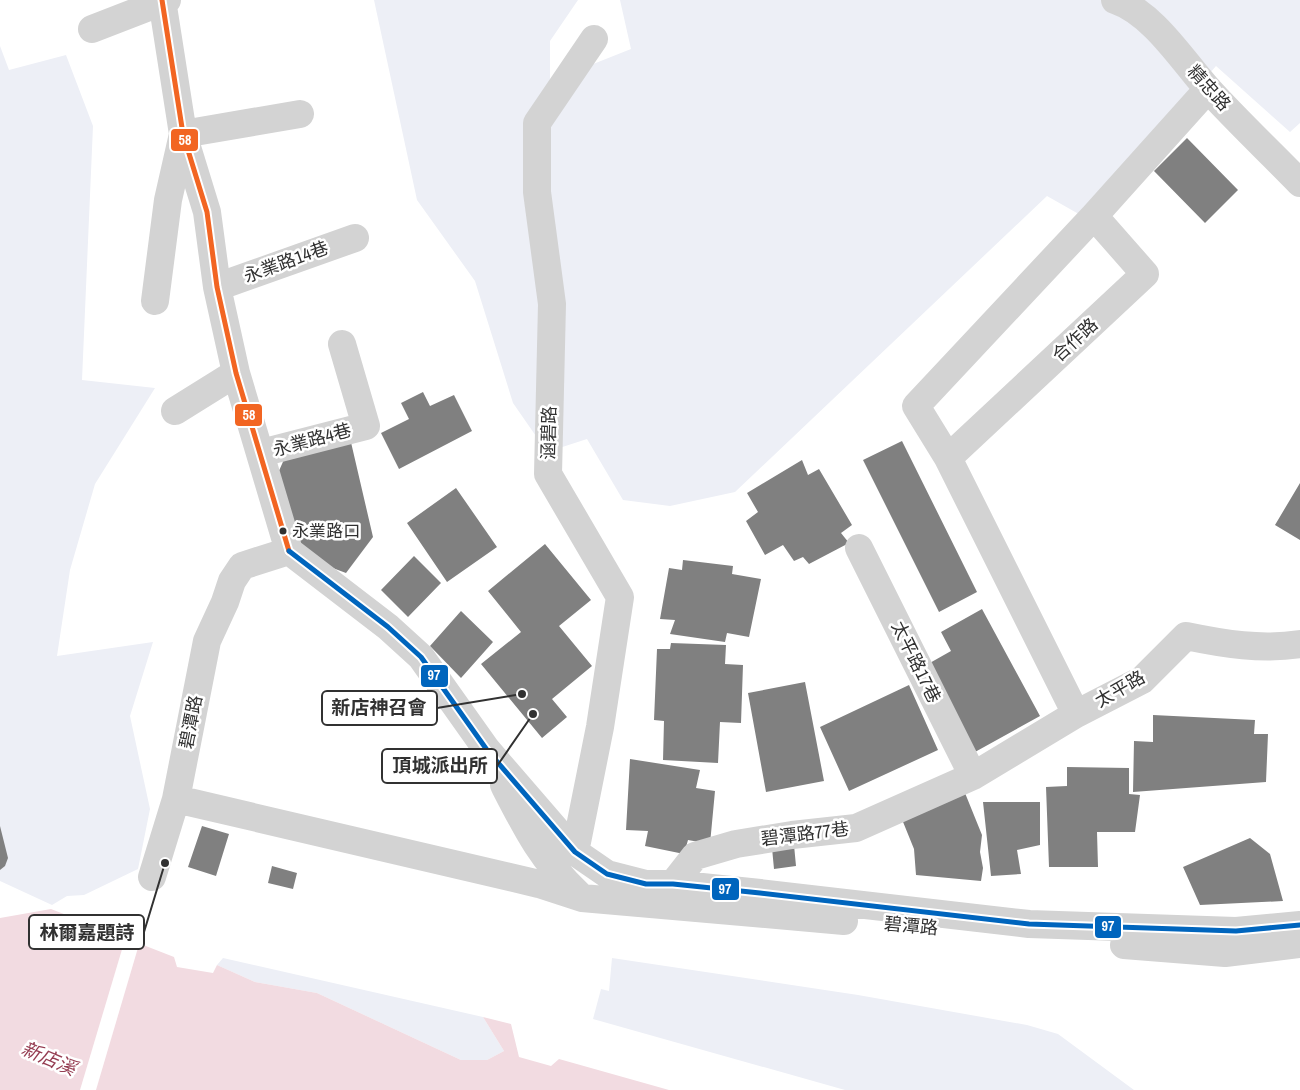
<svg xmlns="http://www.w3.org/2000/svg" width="1300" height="1090" font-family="'Archivo Narrow','Noto Sans TC',sans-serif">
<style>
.green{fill:#edeff6}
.water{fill:#f2dbe1}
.pier{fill:#fff}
.building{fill:#808080}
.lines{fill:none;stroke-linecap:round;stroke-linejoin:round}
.minor{stroke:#d3d3d3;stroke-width:28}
.bus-1-casing{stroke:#fff;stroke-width:9}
.bus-2-casing{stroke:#fff;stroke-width:9}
.bus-1{stroke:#f26522;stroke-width:5}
.bus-2{stroke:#0065bd;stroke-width:5}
.bus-dot{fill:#313131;stroke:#fff;stroke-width:2}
.labels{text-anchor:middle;stroke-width:5;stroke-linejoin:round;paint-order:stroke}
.bus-label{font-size:17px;fill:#313131;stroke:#fff;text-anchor:start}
.street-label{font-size:18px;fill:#313131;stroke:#fff}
.water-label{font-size:19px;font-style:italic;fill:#953d52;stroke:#fff}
.leader{fill:none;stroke:#313131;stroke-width:2}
.callout-dot{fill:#313131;stroke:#fff;stroke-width:2}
.callout{fill:#fff;stroke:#313131;stroke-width:2}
.callout-label{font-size:19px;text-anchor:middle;font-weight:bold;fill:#313131}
.line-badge{stroke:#fff;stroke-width:2}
.badge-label{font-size:14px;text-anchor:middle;font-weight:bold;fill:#fff}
</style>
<rect width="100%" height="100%" fill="#fff"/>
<path class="green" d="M 374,0 L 578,0 L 550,41 L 550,112 L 563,76 L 631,49 L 620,0 L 1300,0 L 1300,123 L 1290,132 L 1216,66 L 1084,217 L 1047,196 L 735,492 L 670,506 L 623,500 L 587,439 L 547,452 L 513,403 L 475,281 L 417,200 Z
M 0,46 L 9,70 L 66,55 L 93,126 L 82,380 L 155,388 L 95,484 L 70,570 L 57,656 L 153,642 L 130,716 L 150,809 L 138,869 L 84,895 L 67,896 L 52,905 L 0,881 Z
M 223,958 L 483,1017 L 504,1051 L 487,1060 L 461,1060 L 317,993 L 255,982 L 217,965 Z
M 612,958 L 858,995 L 1027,1025 L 1058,1034 L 1134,1090 L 845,1090 L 593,1019 L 601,989 L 609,991 Z"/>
<path class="water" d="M 51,909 L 174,957 L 177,967 L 213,973 L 217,965 L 255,982 L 317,993 L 461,1060 L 487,1060 L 504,1051 L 483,1017 L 511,1024 L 519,1057 L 551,1066 L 559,1059 L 669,1090 L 0,1090 L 0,918 Z"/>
<path class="pier" d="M 126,936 L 140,941 L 96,1090 L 80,1090 Z"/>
<path class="building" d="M 1187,138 L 1238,190 L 1205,223 L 1154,171 Z
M 423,392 L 430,406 L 454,395 L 472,431 L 399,469 L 381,433 L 409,419 L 401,403 Z
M 350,438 L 373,537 L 346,573 L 298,555 L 274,482 L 286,455 Z
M 902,441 L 977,592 L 939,612 L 863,460 Z
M 802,460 L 808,475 L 819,469 L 852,525 L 841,533 L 849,543 L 809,564 L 803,557 L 794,561 L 783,545 L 765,555 L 746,521 L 758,512 L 747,493 Z
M 1300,483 L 1300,540 L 1275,525 Z
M 456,488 L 497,547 L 447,582 L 407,523 Z
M 545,544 L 591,600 L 559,626 L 592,666 L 552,699 L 567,717 L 542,738 L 481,664 L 521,632 L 488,591 Z
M 414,556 L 441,583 L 408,617 L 381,590 Z
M 683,560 L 733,566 L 732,574 L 761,579 L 749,637 L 727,633 L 725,642 L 670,634 L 675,620 L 660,619 L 669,568 L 682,570 Z
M 982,609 L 1040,716 L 975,752 L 928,664 L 951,651 L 941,632 Z
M 461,611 L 493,642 L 461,678 L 430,646 Z
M 671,643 L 726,645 L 725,664 L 743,665 L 741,723 L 720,722 L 718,763 L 663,760 L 664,721 L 654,720 L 657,649 L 670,649 Z
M 805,682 L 824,781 L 766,792 L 748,693 Z
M 909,685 L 938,750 L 849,791 L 820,727 Z
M 1153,715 L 1255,720 L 1254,734 L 1268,734 L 1266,782 L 1133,792 L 1134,741 L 1153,742 Z
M 630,759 L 700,770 L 696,788 L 715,791 L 710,844 L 688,840 L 684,854 L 645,846 L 648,831 L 626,830 Z
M 1067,767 L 1129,768 L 1129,794 L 1140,795 L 1135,832 L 1097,832 L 1098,867 L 1049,867 L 1046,787 L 1067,786 Z
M 965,793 L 982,835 L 980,852 L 983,868 L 981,881 L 916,875 L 914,849 L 899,812 Z
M 983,802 L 1040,802 L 1040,845 L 1017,850 L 1021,874 L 991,876 Z
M 0,826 L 8,858 L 5,866 L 0,870 Z
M 202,826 L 229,834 L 216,876 L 188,867 Z
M 1250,838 L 1270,854 L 1283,901 L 1200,905 L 1183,867 Z
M 794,845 L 796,866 L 774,869 L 772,848 Z
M 272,866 L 297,873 L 293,889 L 268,883 Z"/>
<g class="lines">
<path class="minor" d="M 162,0 L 183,134 L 207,212 L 217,287 L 236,373 L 289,551
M 1115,0 C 1153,13 1182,60 1208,89 C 1238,122 1270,152 1300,183
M 92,29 L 167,0
M 217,287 L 355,238
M 155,301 L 168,200 L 183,134 L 300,114
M 175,411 L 236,373
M 261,453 L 366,426 L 342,344
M 948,458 L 1145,274 L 1094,216
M 859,548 L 973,776
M 289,551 L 388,627 L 421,657 L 487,750 L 575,852 L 607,874 L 646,884 L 673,884 L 760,893 L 1029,924 L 1236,931 L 1300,925
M 1076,714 L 948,458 L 916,406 L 1094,216 L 1208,89
M 504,785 C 527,830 542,860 579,895
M 176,799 L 539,884 L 582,898 L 844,921
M 575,852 L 600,727 L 620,597 L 548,474 L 552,304 L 537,192 L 537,123 L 594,39
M 152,877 L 176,799 L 207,641 L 225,602 L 232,581 L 242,566 L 289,551
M 673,884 L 695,856 L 736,844 L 792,835 L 856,828 L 973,776 L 1076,714 L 1142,680 L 1186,636 C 1224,644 1262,650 1300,644
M 1124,945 L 1225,953 L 1300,944"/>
<g class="bus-1-casing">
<path id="bus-1" d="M 162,0 L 183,134 L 207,212 L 217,287 L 236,373 L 289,551"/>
</g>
<g class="bus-2-casing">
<path id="bus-2" d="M 289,551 L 388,627 L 421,657 L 487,750 L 575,852 L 607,874 L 646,884 L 673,884 L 760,893 L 1029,924 L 1236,931 L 1300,925"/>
</g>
<use href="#bus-1" class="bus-1"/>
<use href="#bus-2" class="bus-2"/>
</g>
<circle class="bus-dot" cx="283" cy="531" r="4.5"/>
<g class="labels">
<g class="bus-label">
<text x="292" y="537">永業路口</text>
</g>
<g class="street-label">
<text transform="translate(1209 88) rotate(48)" y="6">精忠路</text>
<text transform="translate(286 262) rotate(-20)" y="6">永業路14巷</text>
<text transform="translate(1075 340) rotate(-43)" y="6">合作路</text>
<text transform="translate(549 433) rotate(-89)" y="6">涵碧路</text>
<text transform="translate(312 440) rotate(-15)" y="6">永業路4巷</text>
<text transform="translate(916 662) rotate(64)" y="6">太平路17巷</text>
<text transform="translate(1120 689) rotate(-30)" y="6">太平路</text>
<text transform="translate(191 722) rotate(-79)" y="6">碧潭路</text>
<text transform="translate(805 834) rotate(-7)" y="6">碧潭路77巷</text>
<text transform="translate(911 926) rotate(5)" y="6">碧潭路</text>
</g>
<g class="water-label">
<text transform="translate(49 1058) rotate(23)" y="7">新店溪</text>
</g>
</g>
<path class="leader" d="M522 694L437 708M533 714L497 766M165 863L144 932"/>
<g class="callout-dot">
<circle cx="522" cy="694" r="5"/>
<circle cx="533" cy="714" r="5"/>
<circle cx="165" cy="863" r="5"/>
</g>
<g class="callout">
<rect x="322" y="691" width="115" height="34" rx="5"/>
<rect x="382" y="749" width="115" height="34" rx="5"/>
<rect x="29" y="915" width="115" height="34" rx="5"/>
</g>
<g class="callout-label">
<text x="379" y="714">新店神召會</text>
<text x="440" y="772">頂城派出所</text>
<text x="87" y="939">林爾嘉題詩</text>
</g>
<g class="line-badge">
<rect x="170" y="128" width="29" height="24" rx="5" fill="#f26522"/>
<rect x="234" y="403" width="29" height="24" rx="5" fill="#f26522"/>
<rect x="420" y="664" width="29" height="24" rx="5" fill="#0065bd"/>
<rect x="711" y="877" width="29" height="24" rx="5" fill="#0065bd"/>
<rect x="1094" y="915" width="28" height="24" rx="5" fill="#0065bd"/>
</g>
<g class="badge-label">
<text x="185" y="145">58</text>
<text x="249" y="420">58</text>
<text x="434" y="680">97</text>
<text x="725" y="894">97</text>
<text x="1108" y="931">97</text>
</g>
</svg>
